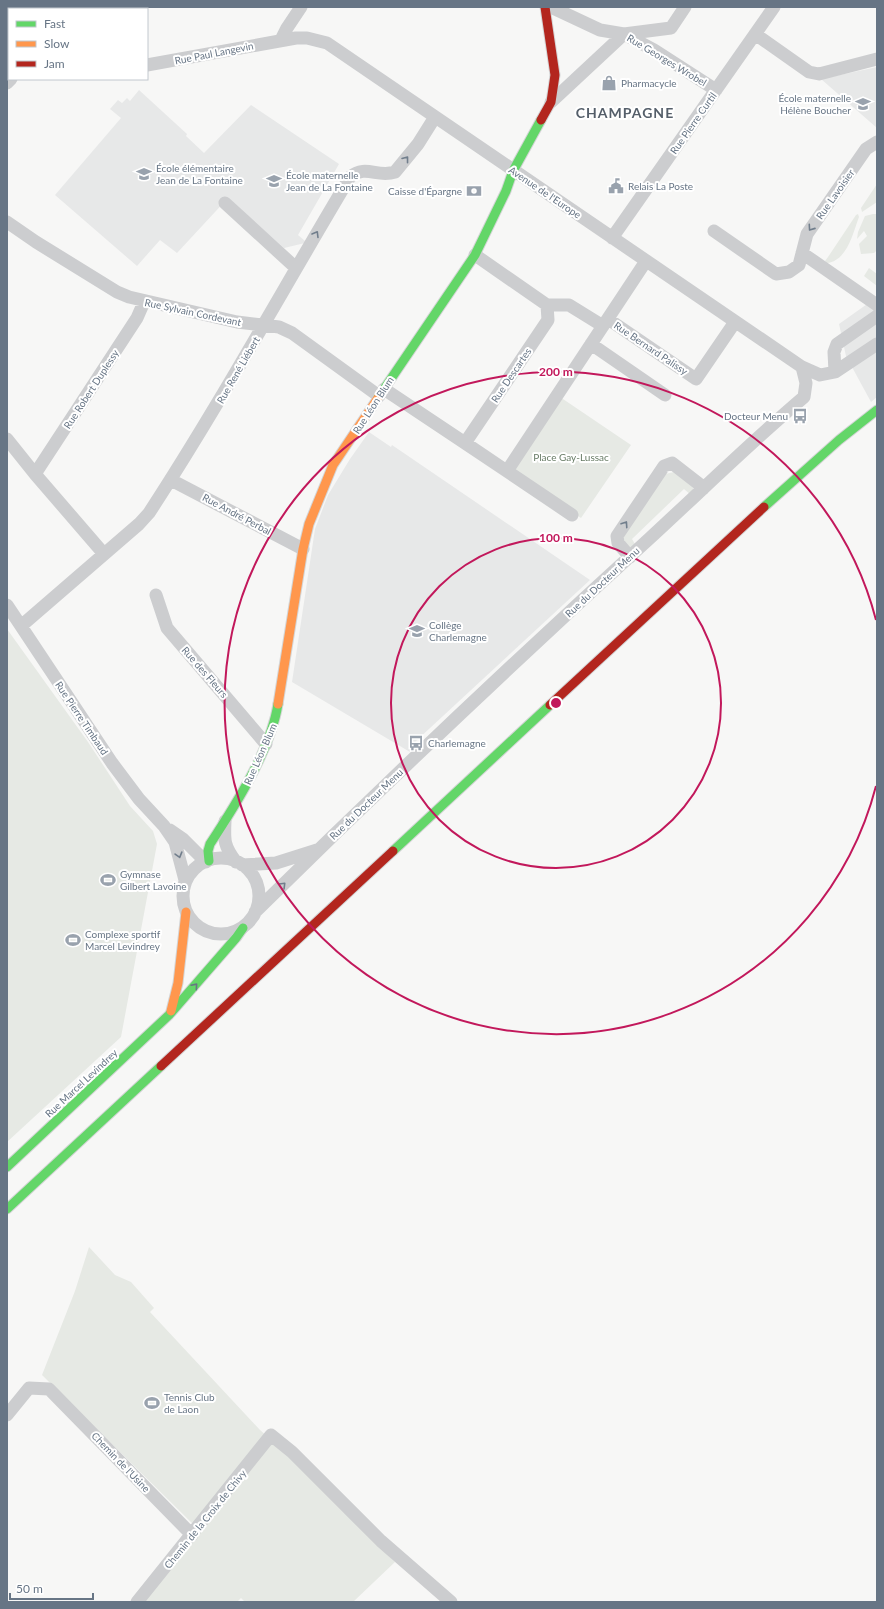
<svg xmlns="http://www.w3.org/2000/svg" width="884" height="1609" font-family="Lato,sans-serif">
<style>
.built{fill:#e7e8e8}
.green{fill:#e6e9e4}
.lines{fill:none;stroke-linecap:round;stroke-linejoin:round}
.fast-casing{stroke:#d4d5d6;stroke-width:11}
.slow-casing{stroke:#d4d5d6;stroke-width:11}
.jam-casing{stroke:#d4d5d6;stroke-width:11}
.street{stroke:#cccdcf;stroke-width:13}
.fast{stroke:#63d668;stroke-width:9}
.slow{stroke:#ff974d;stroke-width:9}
.jam{stroke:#b3261e;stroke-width:9}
.oneway{stroke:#717e8c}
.oneway2{stroke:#677585}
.ring{fill:none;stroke:#c2185b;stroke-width:2}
.labels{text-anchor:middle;stroke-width:4;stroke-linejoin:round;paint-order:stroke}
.street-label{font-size:10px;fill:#677585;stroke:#fff}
.poi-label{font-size:10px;fill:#677585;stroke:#fff;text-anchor:start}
.park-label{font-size:10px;fill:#687c66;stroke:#fff}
.district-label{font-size:14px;font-weight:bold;letter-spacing:1px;fill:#555f6a;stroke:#fff}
.centre{fill:#c2185b;stroke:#fff;stroke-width:2}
.ring-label{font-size:12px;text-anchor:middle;font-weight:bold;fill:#c2185b;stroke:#fff;stroke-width:4;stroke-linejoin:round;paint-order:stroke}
</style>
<rect width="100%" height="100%" fill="#f7f7f6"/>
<path class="built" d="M 877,67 L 877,128 L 821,79 Z
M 139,90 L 187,134 L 186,136 L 204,153 L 251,105 L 339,164 L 298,235 L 305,241 L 305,243 L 284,248 L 228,198 L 177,253 L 160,240 L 137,266 L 55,195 L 121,118 L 110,109 L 118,100 L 122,103 L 127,98 L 130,101 Z
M 877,297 L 877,397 L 871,402 L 846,356 L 839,324 Z
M 369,432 L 391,447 L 392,445 L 590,580 L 416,741 L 410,752 L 292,682 L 315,529 L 328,495 L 350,459 Z"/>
<path class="green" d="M 877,184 L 877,202 L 862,212 L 861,208 Z
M 858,214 L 859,217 C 853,233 847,261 827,263 L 825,261 L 828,257 L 856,215 Z
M 873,214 L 877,214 L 877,250 L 874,253 L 861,254 L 859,244 L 867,236 L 864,231 L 857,239 L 858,232 L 865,216 Z
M 869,268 L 877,274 L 877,286 L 864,276 Z
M 560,397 L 631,445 L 581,518 L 511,472 Z
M 674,472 L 692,485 L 694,491 L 692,496 L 684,489 L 632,539 L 636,546 L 631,548 L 623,544 L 622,534 L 661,475 Z
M 7,629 L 88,742 L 130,806 L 153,831 L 157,844 L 121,1037 L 7,1142 Z
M 89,1247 L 115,1275 L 131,1282 L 154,1308 L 150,1312 L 260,1430 L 283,1450 L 395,1562 L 353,1602 L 245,1602 L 241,1598 L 237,1602 L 141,1602 L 199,1530 L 42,1375 L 75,1291 Z"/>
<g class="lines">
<g class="fast-casing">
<path id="fast" d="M 378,398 L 475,255 L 506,191 L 513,171 L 541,120
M 764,507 L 839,440 L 877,410
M 393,851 L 550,705
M 209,861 L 208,851 L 210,844 C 235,806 271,749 278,704
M 7,1167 L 169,1015 L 236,938 L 243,928
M 7,1209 L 161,1066"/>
</g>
<g class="slow-casing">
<path id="slow" d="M 278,704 L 303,549 L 309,524 L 333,465 L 378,398
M 171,1011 L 178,983 L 186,912"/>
</g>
<g class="jam-casing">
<path id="jam" d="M 541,120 L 551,102 L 555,75 L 545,7
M 550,705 L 764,507
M 161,1066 L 393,851"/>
</g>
<path class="street" d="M 11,7 L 12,9
M 551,7 L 600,30 L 624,34 L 654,50 L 716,90
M 755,34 L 809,72 L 819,74 L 877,59
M 281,40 L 287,28 L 301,7
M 147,65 L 296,38 L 307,38 L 327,43 L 802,367 L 820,375 L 835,372 L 877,344
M 7,83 L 11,79
M 551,102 L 624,34 L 671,28 L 685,7
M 225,203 L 296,268
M 7,222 L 36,242 L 117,292 L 129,297 L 237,322 L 279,327 L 292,333 L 379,396
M 714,231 L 776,274 L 789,272 L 799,265 L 807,234 L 866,149 L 877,142
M 612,238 L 774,7
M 802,253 L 877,305
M 475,255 L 547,305 L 569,305 L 603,326
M 608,319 L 696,379 L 735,322
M 591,344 L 665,395
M 835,372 L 834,352 L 837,344 L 877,316
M 384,389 L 465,443 L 548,320 L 547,305
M 7,439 L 35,474
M 465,443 L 572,515
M 507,471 L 646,261
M 171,480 L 303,549
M 104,554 L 35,474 L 137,318 L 144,302
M 630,557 L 618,543 L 617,536 L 664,466 L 672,463 L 699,484 L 703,489
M 156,595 L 167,628 L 266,744
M 7,605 L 112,763 L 139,799 L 164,826 L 175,842 L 185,880 L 184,888
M 21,626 L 139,524 L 149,513 C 220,404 283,289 350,177 C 366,164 377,178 395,172 L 418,144 L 435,117
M 225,821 C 224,841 224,846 236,862
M 170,830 L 183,839 L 206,862
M183 896a38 38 0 1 1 76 0a38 38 0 1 1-76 0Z
M 242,865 L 276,863 L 317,850
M 255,912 C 384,785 516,660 650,538 C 701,491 751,442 804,397 L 806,383 L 802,367
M 7,1415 L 29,1388 L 49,1389 L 192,1535
M 137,1602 L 271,1435 L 292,1452 L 381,1541 L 451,1602"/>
<use href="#fast" class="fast"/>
<use href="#slow" class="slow"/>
<use href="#jam" class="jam"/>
</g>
<defs><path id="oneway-chevron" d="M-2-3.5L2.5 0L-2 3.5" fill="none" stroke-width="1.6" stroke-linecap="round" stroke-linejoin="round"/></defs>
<g class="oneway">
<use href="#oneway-chevron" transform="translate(406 159) rotate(-52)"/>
<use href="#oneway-chevron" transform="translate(811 228) rotate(125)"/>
<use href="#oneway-chevron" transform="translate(316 234) rotate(-59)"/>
<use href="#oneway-chevron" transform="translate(625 524) rotate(-56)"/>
<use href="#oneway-chevron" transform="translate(179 855) rotate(74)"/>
<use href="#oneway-chevron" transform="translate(283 885) rotate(-45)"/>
</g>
<use class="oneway2" href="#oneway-chevron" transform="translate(195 986) rotate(-49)"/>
<g class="ring">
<circle cx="556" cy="703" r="165"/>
<path d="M876 786A331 331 0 1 1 876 620"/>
</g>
<defs>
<g id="shop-bare" transform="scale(1.2)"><path d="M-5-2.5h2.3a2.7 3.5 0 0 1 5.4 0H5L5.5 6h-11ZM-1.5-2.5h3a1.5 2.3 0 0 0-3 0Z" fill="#99a2ad" stroke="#fff" stroke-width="2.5" paint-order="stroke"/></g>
<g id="school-bare" transform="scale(1.2)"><path d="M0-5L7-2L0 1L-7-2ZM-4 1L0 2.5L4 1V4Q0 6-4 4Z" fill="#99a2ad" stroke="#fff" stroke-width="2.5" paint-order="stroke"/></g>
<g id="civic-bare" transform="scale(1.2)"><path d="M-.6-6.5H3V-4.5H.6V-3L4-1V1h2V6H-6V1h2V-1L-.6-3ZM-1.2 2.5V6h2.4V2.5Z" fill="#99a2ad" stroke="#fff" stroke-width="2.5" paint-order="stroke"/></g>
<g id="bank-bare" transform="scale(1.2)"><path d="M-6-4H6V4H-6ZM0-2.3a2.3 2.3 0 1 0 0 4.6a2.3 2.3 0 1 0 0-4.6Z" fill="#99a2ad" stroke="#fff" stroke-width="2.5" paint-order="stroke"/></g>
<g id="bus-bare" transform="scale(1.2)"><path d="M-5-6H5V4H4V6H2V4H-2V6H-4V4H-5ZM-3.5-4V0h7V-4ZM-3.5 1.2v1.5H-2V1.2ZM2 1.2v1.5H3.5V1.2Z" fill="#99a2ad" stroke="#fff" stroke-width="2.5" paint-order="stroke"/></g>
<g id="stadium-bare" transform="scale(1.2)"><path d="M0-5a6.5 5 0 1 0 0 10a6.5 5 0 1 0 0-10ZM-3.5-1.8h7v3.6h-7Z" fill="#99a2ad" stroke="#fff" stroke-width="2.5" paint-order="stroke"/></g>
</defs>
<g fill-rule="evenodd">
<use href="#shop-bare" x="609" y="83"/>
<use href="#school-bare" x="863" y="104"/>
<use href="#school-bare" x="144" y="174"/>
<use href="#school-bare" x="274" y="181"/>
<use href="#civic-bare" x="616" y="186"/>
<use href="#bank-bare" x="474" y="191"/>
<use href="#bus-bare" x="800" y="416"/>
<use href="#school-bare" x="417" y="631"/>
<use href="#bus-bare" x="416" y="743"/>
<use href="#stadium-bare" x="108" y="880"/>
<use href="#stadium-bare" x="73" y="940"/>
<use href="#stadium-bare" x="152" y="1403"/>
</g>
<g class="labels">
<g class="street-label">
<text transform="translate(214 53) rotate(-11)" y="4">Rue Paul Langevin</text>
<text transform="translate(667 60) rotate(31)" y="4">Rue Georges Wrobel</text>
<text transform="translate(693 123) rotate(-55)" y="4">Rue Pierre Curtil</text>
<text transform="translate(545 192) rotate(34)" y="4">Avenue de l'Europe</text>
<text transform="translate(835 194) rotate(-55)" y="4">Rue Lavoisier</text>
<text transform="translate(193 312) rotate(12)" y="4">Rue Sylvain Cordevant</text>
<text transform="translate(651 348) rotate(34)" y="4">Rue Bernard Palissy</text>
<text transform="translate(238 370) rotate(-60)" y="4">Rue René Liébert</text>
<text transform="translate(511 375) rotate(-56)" y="4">Rue Descartes</text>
<text transform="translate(91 389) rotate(-57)" y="4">Rue Robert Duplessy</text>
<text transform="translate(373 405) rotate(-57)" y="4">Rue Léon Blum</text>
<text transform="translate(237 514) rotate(28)" y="4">Rue André Perbal</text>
<text transform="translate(602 582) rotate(-43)" y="4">Rue du Docteur Menu</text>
<text transform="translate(205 672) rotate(49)" y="4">Rue des Fleurs</text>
<text transform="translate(82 718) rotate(56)" y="4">Rue Pierre Timbaud</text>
<text transform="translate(260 754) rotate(-66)" y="4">Rue Léon Blum</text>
<text transform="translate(366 804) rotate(-44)" y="4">Rue du Docteur Menu</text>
<text transform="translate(81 1083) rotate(-43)" y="4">Rue Marcel Levindrey</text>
<text transform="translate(121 1462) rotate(46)" y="4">Chemin de l'Usine</text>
<text transform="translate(205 1519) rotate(-51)" y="4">Chemin de la Croix de Chivy</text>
</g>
<g class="poi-label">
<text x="621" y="87">Pharmacycle</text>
<text x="851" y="102" text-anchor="end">École maternelle<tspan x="851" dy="12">Hélène Boucher</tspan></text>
<text x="156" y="172">École élémentaire<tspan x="156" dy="12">Jean de La Fontaine</tspan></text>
<text x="286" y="179">École maternelle<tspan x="286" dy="12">Jean de La Fontaine</tspan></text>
<text x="628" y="190">Relais La Poste</text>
<text x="462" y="195" text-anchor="end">Caisse d'Épargne</text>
<text x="788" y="420" text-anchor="end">Docteur Menu</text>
<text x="429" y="629">Collège<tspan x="429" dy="12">Charlemagne</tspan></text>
<text x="428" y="747">Charlemagne</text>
<text x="120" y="878">Gymnase<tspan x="120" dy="12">Gilbert Lavoine</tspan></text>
<text x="85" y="938">Complexe sportif<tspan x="85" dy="12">Marcel Levindrey</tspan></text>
<text x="164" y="1401">Tennis Club<tspan x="164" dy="12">de Laon</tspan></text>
</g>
<g class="park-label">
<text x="571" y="461">Place Gay-Lussac</text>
</g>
<g class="district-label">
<text x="625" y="118">CHAMPAGNE</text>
</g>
</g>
<circle cx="556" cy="703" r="6" class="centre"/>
<g class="ring-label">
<text x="556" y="376">200 m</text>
<text x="556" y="542">100 m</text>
</g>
<rect width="884" height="1609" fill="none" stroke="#677585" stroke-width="16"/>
<rect x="8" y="8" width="140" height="72" fill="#ffffff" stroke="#c2c8ce"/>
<rect x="16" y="21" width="20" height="6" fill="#63d668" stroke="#c2c8ce"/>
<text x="44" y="28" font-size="12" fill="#677585">Fast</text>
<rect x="16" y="41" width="20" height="6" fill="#ff974d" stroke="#c2c8ce"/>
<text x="44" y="48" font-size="12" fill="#677585">Slow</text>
<rect x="16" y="61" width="20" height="6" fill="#b3261e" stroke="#c2c8ce"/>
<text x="44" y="68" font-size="12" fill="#677585">Jam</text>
<path d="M10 1593v6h83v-6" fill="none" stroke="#677585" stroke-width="2"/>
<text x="16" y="1593" font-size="12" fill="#677585" stroke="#ffffff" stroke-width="3" paint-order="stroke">50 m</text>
</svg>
